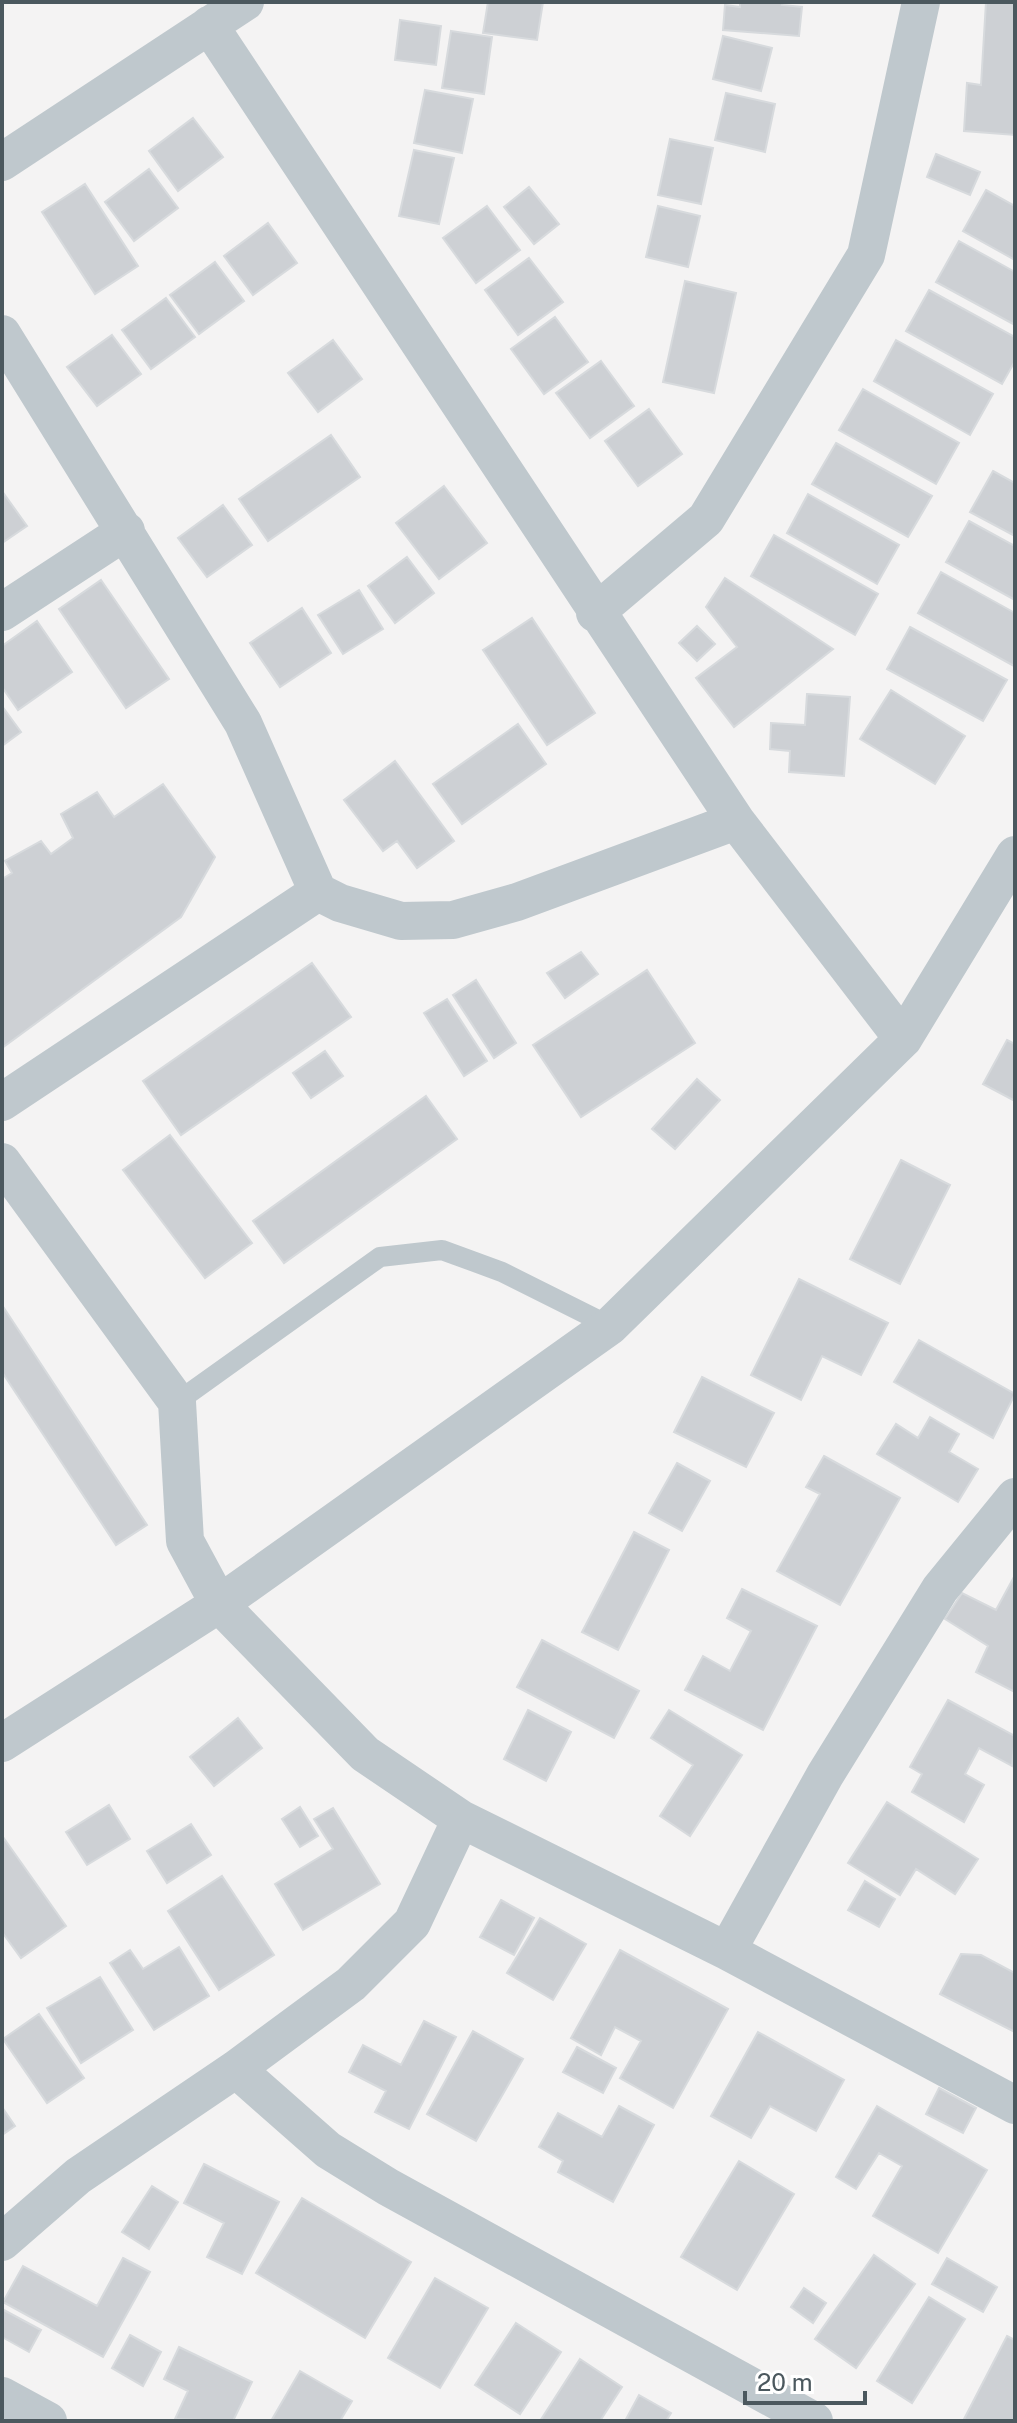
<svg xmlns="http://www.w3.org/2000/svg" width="1017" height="2423" font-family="'Public Sans',sans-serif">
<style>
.building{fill:#cdd0d4;stroke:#d7dadd;stroke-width:2}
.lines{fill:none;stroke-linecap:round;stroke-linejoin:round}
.service{stroke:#bfc8cd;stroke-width:20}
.minor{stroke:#bfc8cd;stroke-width:38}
</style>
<rect width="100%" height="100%" fill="#f4f3f3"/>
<path class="building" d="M 488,2 L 543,2 L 537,40 L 483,33 Z
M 740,2 L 783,2 L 782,5 L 802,7 L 799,36 L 723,30 L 725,5 L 740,7 Z
M 986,2 L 1015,3 L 1015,135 L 964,131 L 967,83 L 981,85 Z
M 400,20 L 441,26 L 436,65 L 395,60 Z
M 451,31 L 492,37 L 484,94 L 442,88 Z
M 723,36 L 772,48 L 761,91 L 713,79 Z
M 425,90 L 473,99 L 462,153 L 414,143 Z
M 726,93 L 775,104 L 765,152 L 715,140 Z
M 193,118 L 223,157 L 178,191 L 149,151 Z
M 670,139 L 713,148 L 701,204 L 658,195 Z
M 414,150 L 454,158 L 439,224 L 399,216 Z
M 936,154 L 980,172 L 970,195 L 927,177 Z
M 149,169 L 178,208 L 134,241 L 105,202 Z
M 85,184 L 138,266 L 95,294 L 42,212 Z
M 529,187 L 559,224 L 534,244 L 504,207 Z
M 986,190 L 1015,206 L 1015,260 L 963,231 Z
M 487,206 L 520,250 L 476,283 L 443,238 Z
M 658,206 L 700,216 L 688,267 L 646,257 Z
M 268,223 L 297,263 L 253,295 L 224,256 Z
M 959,241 L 1015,272 L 1015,325 L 936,282 Z
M 529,258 L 563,302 L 518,335 L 485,290 Z
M 215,262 L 244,301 L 199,334 L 170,295 Z
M 685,281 L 736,293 L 714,393 L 663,382 Z
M 929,290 L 1015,337 L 1015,361 L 1002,384 L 906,331 Z
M 166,298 L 195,337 L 151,369 L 122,330 Z
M 555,317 L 588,362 L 544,394 L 511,349 Z
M 112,335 L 141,374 L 97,406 L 67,367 Z
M 333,340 L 362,379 L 318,412 L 288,373 Z
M 896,340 L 993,394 L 970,435 L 874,381 Z
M 601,361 L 634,406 L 590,438 L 556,393 Z
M 863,389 L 959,443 L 936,484 L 839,430 Z
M 649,409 L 682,454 L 638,486 L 605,441 Z
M 331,435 L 360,477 L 268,541 L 239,499 Z
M 836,443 L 932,496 L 908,537 L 812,484 Z
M 993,471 L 1015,483 L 1015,536 L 970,512 Z
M 444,486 L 487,543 L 439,579 L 396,523 Z
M 2,491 L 27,526 L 2,543 Z
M 808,494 L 899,545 L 877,584 L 787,533 Z
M 223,505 L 252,545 L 207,577 L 178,538 Z
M 969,521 L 1015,546 L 1015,600 L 946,562 Z
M 774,535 L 878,594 L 855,635 L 751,576 Z
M 407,557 L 434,593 L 395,623 L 368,586 Z
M 941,572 L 1015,613 L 1014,666 L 918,613 Z
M 725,578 L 833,649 L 734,727 L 696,678 L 737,647 L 706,607 Z
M 101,580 L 169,679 L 126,708 L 59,609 Z
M 359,590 L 383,629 L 343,654 L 318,615 Z
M 302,608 L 331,653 L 280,687 L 250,643 Z
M 532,618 L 595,713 L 547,745 L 483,650 Z
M 37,621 L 72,672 L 18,710 L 2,687 L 2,646 Z
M 697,626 L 715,644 L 697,661 L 679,643 Z
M 910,627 L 1007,680 L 983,721 L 887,669 Z
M 891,690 L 965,736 L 935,784 L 860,739 Z
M 807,694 L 850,697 L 844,776 L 789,772 L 790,751 L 770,749 L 771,723 L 805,725 Z
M 2,706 L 21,732 L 2,746 Z
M 518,724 L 546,764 L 462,824 L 433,784 Z
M 395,761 L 454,841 L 417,868 L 397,841 L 383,851 L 344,800 Z
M 163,784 L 215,857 L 181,917 L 2,1048 L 2,879 L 12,873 L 5,861 L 41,841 L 51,854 L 73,838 L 61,814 L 97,792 L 114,817 Z
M 581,952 L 598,974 L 565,998 L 547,973 Z
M 312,963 L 351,1017 L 181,1135 L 143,1081 Z
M 647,970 L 695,1043 L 581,1117 L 533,1045 Z
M 476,980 L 516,1043 L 494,1058 L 453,995 Z
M 447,999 L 487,1061 L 464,1076 L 424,1013 Z
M 1007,1040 L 1015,1044 L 1015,1101 L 983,1084 Z
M 325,1051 L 343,1076 L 311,1098 L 293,1073 Z
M 697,1079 L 720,1100 L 675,1149 L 652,1129 Z
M 426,1096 L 457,1139 L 284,1263 L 253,1221 Z
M 170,1135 L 252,1243 L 205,1278 L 123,1170 Z
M 901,1160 L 950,1185 L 900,1284 L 850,1259 Z
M 799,1279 L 888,1323 L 861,1375 L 822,1356 L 801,1400 L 751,1375 Z
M 2,1305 L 147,1525 L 116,1545 L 2,1372 Z
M 919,1340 L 1015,1394 L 993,1438 L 894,1382 Z
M 702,1377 L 774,1413 L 746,1467 L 674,1432 Z
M 930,1417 L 959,1434 L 949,1452 L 978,1469 L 958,1502 L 877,1454 L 896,1424 L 918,1438 Z
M 824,1456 L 900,1498 L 840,1605 L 777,1571 L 820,1494 L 806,1487 Z
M 677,1463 L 710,1481 L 682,1531 L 649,1513 Z
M 634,1532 L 669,1550 L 618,1650 L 582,1632 Z
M 1015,1575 L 1015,1692 L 976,1672 L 988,1646 L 945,1619 L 962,1593 L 996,1610 Z
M 742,1589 L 817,1626 L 763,1730 L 685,1690 L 703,1656 L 730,1671 L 751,1631 L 727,1618 Z
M 542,1640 L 639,1691 L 614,1738 L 517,1687 Z
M 948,1700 L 1015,1736 L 1012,1766 L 979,1748 L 965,1774 L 984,1785 L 964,1822 L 912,1792 L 922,1774 L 910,1767 Z
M 528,1710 L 571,1732 L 546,1781 L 504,1759 Z
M 669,1710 L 742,1755 L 690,1836 L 660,1816 L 693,1765 L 651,1738 Z
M 238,1718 L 262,1748 L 214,1786 L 190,1757 Z
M 887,1802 L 978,1859 L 955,1894 L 916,1869 L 900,1895 L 848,1863 Z
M 109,1805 L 130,1839 L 87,1865 L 66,1832 Z
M 300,1807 L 318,1836 L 300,1847 L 282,1819 Z
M 333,1808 L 380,1884 L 303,1930 L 275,1884 L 333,1849 L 314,1819 Z
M 191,1824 L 211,1855 L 167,1883 L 147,1851 Z
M 3,1837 L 66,1926 L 21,1958 L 2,1932 Z
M 222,1876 L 274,1955 L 219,1990 L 168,1911 Z
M 865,1881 L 895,1899 L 879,1927 L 848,1910 Z
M 501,1900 L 534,1918 L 514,1955 L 480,1937 Z
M 540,1918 L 586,1944 L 553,2000 L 507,1973 Z
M 179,1947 L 209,1996 L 154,2030 L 110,1963 L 130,1950 L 143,1969 Z
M 620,1950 L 728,2009 L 673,2108 L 620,2078 L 641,2041 L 615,2027 L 601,2055 L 571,2038 Z
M 961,1954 L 981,1955 L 1015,1973 L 1015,2032 L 940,1994 Z
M 100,1977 L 133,2030 L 81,2063 L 47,2008 Z
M 39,2014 L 84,2078 L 47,2103 L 3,2039 Z
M 424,2021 L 456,2037 L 409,2129 L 375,2112 L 386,2091 L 349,2072 L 363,2045 L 401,2065 Z
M 473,2031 L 523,2059 L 476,2141 L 427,2114 Z
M 758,2032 L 844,2080 L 816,2131 L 770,2106 L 751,2138 L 711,2116 Z
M 577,2047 L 616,2068 L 603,2093 L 563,2072 Z
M 939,2088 L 976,2108 L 963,2133 L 926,2114 Z
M 619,2106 L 654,2125 L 613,2202 L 558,2172 L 563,2161 L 539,2147 L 558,2113 L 602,2137 Z
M 877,2106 L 987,2170 L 938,2253 L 873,2216 L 902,2166 L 879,2153 L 856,2189 L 836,2177 Z
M 2,2107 L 15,2126 L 2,2135 Z
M 739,2161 L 794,2194 L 737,2290 L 681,2257 Z
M 204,2164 L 279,2202 L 242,2274 L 207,2257 L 224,2223 L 184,2203 Z
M 152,2186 L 178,2202 L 149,2249 L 122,2232 Z
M 302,2198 L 411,2262 L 365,2338 L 256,2273 Z
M 874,2255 L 915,2284 L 856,2368 L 815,2339 Z
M 123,2258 L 150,2272 L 103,2357 L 3,2302 L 23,2266 L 97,2306 Z
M 947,2258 L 997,2287 L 983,2312 L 932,2284 Z
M 435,2278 L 488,2308 L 440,2388 L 388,2358 Z
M 804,2288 L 826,2303 L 813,2323 L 791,2307 Z
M 929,2297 L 965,2319 L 912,2403 L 877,2381 Z
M 2,2309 L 41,2330 L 29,2352 L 2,2337 Z
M 516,2323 L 561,2352 L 520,2414 L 475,2385 Z
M 130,2335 L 161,2352 L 143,2386 L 112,2368 Z
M 1007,2336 L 1015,2340 L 1015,2421 L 963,2421 Z
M 179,2347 L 252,2382 L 233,2421 L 175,2419 L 188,2391 L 164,2379 Z
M 580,2359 L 622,2387 L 600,2421 L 540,2421 Z
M 300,2371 L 352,2401 L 340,2421 L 271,2421 Z
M 639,2395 L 671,2413 L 666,2421 L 625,2421 Z"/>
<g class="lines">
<path class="service" d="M 177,1402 L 380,1257 L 442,1250 L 502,1272 L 610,1326"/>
<path class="minor" d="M 209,25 L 736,821 L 903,1039
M 2,162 L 245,2
M 2,334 L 243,723 L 318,892 L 340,903 L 401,921 L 453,920 L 517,902 L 736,821
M 2,612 L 126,531
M 595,613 L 706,519 L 866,255 L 921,2
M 2,1102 L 318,892
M 2,1162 L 177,1402 L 185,1541 L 219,1604 L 365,1754 L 461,1819 L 727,1951 L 1015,2105
M 2,1743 L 219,1604 L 610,1326 L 903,1039 L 1015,855
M 727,1951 L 825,1775 L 940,1589 L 1015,1497
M 236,2069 L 328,2150 L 388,2187 L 814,2421
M 2,2242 L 78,2176 L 236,2069 L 351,1984 L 412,1923 L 461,1819
M 2,2396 L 48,2421"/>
</g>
<rect width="1017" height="2423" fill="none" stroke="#4b585e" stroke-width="8"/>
<path d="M745 2391v12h120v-12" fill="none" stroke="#4b585e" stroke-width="4"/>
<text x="757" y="2391" font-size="24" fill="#4b585e" stroke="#ffffff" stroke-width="6" paint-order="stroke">20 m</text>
</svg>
